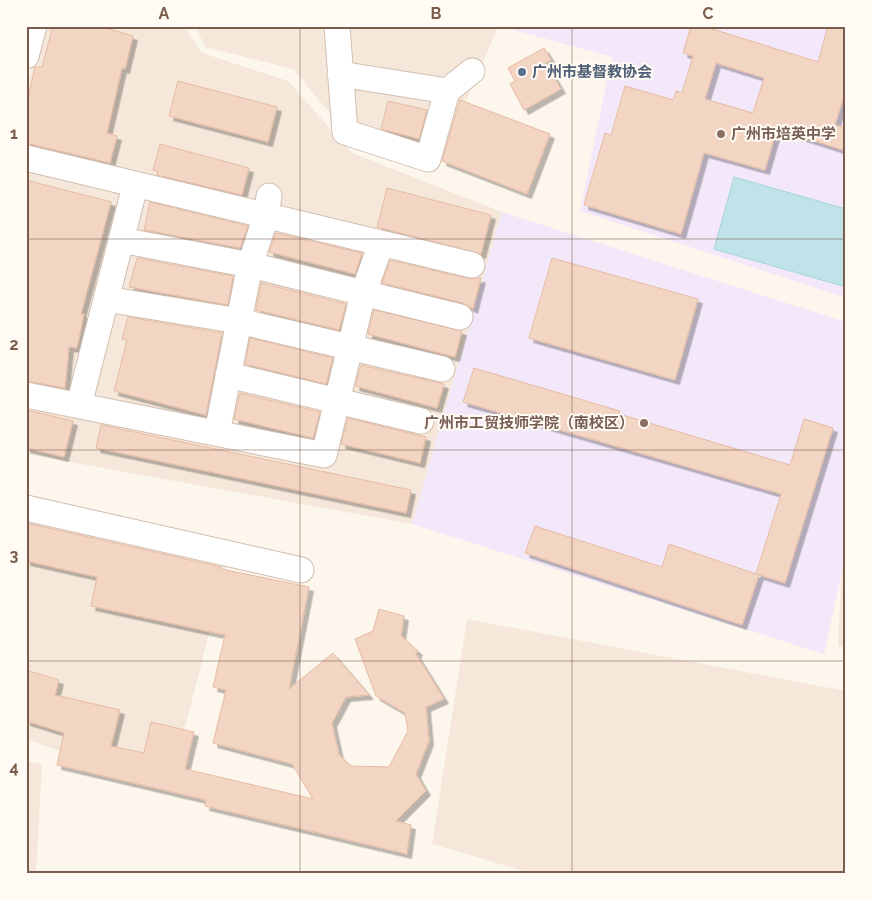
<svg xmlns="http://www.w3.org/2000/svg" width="872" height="900" font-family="Raleway,'Noto Sans SC',sans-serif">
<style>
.residential{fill:#f5e8da}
.education{fill:#f3e8fa}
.water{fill:#bfe3e8;stroke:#a5d3da}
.building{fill:#f3d5c3;stroke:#e6bba3;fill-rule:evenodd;filter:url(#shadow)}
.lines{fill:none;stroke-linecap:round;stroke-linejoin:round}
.minor-casing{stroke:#d1beb0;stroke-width:27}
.minor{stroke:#fff;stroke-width:25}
.grid{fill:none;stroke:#7a5c4d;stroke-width:1;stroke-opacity:0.55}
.service-dot{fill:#5c6f8a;stroke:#fffaf3;stroke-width:2}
.education-dot{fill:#8d6e63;stroke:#fffaf3;stroke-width:2}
.labels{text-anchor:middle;stroke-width:4;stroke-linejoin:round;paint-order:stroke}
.service-label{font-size:15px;font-weight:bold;fill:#4e5e75;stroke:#fffaf3;text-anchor:start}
.education-label{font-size:15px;font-weight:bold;fill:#785e54;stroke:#fffaf3;text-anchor:start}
.neatline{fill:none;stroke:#7a5c4d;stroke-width:2}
.grid-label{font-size:16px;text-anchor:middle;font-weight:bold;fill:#7a5c4d}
</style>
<defs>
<filter id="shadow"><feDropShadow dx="4.5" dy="4.5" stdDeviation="0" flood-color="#0004"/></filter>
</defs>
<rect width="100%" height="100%" fill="#fdf6ec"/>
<path class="residential" d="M 43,26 L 184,26 L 202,53 L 288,81 L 352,153 L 502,212 L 412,524 L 26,454 L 26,89 Z
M 195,26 L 496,26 L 497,29 L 435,173 L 358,147 L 293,69 L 205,47 Z
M 26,499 L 230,552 L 169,790 L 26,739 Z
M 846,530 L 846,648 L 838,646 L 843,534 Z
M 467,619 L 846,691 L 846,874 L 534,874 L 432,844 Z
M 26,761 L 42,764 L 36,874 L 26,874 Z"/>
<path class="education" d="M 509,26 L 846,26 L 846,298 L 580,211 L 612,57 L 510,29 Z
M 502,212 L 846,322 L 846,553 L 824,654 L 412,524 Z"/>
<path class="water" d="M 734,177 L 846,209 L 846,287 L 714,249 Z"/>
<path class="building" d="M 53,26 L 99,26 L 133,36 L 125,69 L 122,68 L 107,133 L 117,136 L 110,163 L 26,143 L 26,107 L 35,67 L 42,67 Z
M 691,26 L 703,26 L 818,62 L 828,26 L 846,26 L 846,90 L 835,125 L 846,128 L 846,151 L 777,129 L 765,170 L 704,153 L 681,234 L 584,205 L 605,133 L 611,135 L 625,86 L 673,100 L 676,91 L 682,93 L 693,56 L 683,53 ZM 716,63 L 764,78 L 753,113 L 705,99 Z
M 544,48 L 551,60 L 546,63 L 561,89 L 524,110 L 510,84 L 515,81 L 508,68 Z
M 178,81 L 277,107 L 268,142 L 169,116 Z
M 460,100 L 550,134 L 527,194 L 442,161 Z
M 388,101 L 427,110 L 419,139 L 381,129 Z
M 160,144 L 249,168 L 242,195 L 157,175 L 158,171 L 153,170 Z
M 26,180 L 111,202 L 81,314 L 84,314 L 77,348 L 69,347 L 65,388 L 26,381 Z
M 387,188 L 491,215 L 481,254 L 377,227 Z
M 150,202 L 248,226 L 240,248 L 144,230 Z
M 276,233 L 362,253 L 355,274 L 269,252 Z
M 137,258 L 233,276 L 228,305 L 129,287 Z
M 552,258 L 698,299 L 675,380 L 529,338 Z
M 390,260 L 469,279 L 481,278 L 473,309 L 463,303 L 382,283 Z
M 261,283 L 346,304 L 339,330 L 256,310 Z
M 374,310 L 462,331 L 455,357 L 368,334 Z
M 128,317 L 222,333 L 206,415 L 114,391 L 127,340 L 122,339 Z
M 250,338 L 333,358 L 326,384 L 245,364 Z
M 361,365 L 444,384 L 437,408 L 355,386 Z
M 474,368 L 620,411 L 619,414 L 790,465 L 804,419 L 833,428 L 785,583 L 756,574 L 781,494 L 463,402 Z
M 240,393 L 320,412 L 313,438 L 234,419 Z
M 26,410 L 73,421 L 64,457 L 26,448 Z
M 348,418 L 426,437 L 420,463 L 341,444 Z
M 101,425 L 411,490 L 406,513 L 96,448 Z
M 26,523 L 221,567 L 221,569 L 309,587 L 289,689 L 333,653 L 369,695 L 346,697 L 332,723 L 339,755 L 351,766 L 389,767 L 408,731 L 405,713 L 376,696 L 355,639 L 373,631 L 379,609 L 404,616 L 401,636 L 418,651 L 416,654 L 444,699 L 426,707 L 429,741 L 416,774 L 426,791 L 396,821 L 411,825 L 407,854 L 205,806 L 206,800 L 57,765 L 64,733 L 26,721 L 26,670 L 59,680 L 55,695 L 120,710 L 111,746 L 144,753 L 151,722 L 194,732 L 185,769 L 313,799 L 292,764 L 213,743 L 226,690 L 213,687 L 225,635 L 91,606 L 97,577 L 26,561 Z
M 535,526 L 662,567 L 669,544 L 759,575 L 742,625 L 525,553 Z"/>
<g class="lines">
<g class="minor-casing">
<path id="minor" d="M 337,26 L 345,132 L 428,159 L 447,91 L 472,71
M 26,56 L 34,26
M 340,74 L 447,91
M 26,158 L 472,265
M 121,240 L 250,265 L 460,317
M 106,299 L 239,321 L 442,369
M 228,375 L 421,421
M 26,395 L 324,455 L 363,294 L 381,244
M 79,405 L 135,186
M 217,433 L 250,265 L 266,216 L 269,196
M 26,508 L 301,570"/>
</g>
<use href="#minor" class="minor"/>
</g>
<path class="grid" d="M 300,26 L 300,874M 572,26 L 572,874M 26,239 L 846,239M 26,450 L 846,450M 26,661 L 846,661"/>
<circle class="service-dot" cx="522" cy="72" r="5"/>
<g class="education-dot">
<circle cx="721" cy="134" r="5"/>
<circle cx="644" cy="423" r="5"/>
</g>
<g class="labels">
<g class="service-label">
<text x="532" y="77">广州市基督教协会</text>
</g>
<g class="education-label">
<text x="731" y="139">广州市培英中学</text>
<text x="634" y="428" text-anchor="end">广州市工贸技师学院（南校区）</text>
</g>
</g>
<rect width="872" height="900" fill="none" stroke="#fffaf3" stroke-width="55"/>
<rect x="28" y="28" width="816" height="844" class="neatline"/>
<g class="grid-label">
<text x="164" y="19">A</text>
<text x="436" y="19">B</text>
<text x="708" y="19">C</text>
<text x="14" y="139">1</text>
<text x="14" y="350">2</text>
<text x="14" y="561">3</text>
<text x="14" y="773">4</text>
</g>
</svg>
